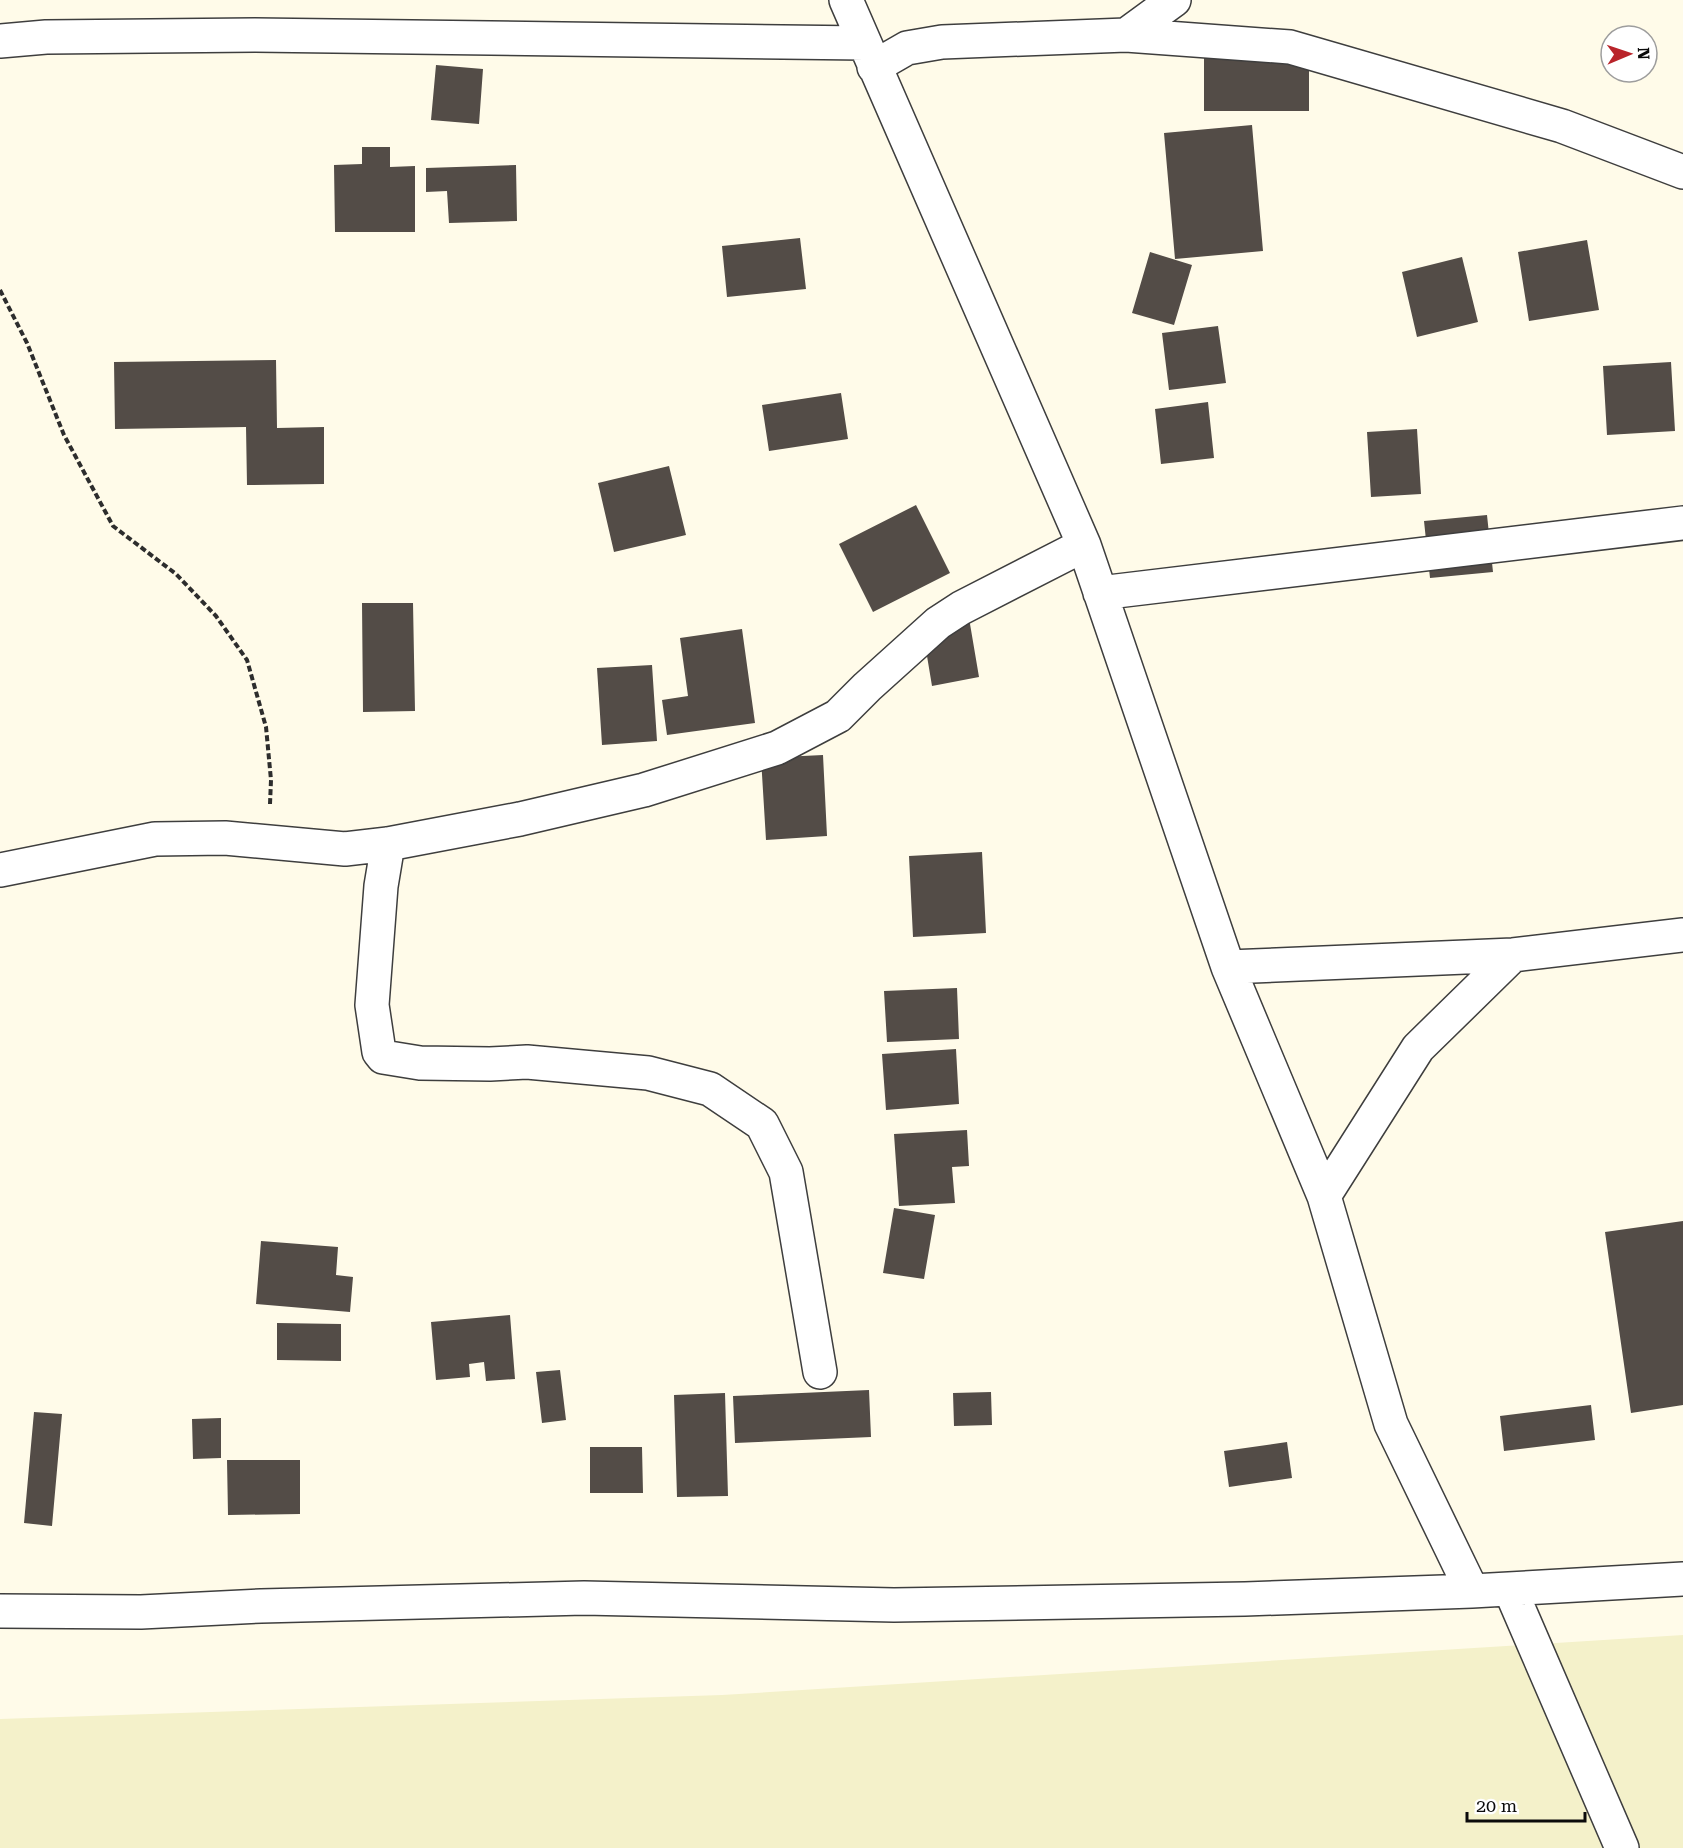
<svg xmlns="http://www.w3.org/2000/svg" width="1683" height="1848" font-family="'Roboto Serif',serif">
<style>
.farmland{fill:#f4f1ca}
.building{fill:#534c47}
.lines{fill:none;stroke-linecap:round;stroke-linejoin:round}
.minor-casing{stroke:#3e3e3e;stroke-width:36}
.path{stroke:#2d2d2d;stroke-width:4;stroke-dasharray:6 3;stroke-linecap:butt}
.minor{stroke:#fff;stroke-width:33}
</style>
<rect width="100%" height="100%" fill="#fffbe9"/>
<path class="farmland" d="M 1683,1635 L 1683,1848 L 0,1848 L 0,1719 L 722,1695 Z"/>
<path class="building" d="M 1309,34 L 1309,111 L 1204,111 L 1204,35 Z
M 436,65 L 483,69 L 479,124 L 431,120 Z
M 1252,125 L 1263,251 L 1175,259 L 1164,133 Z
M 362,147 L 390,147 L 390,167 L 415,166 L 415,232 L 335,232 L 334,165 L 362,164 Z
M 516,165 L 517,221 L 449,223 L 447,191 L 426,192 L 426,168 Z
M 800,238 L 806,289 L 727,297 L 722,246 Z
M 1587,240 L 1599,310 L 1529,321 L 1518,252 Z
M 1150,252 L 1192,265 L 1174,325 L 1132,313 Z
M 1462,257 L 1478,322 L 1417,337 L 1402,272 Z
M 1218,326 L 1226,383 L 1169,390 L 1162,333 Z
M 276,360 L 277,428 L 324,427 L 324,484 L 247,485 L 246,427 L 115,429 L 114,362 Z
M 1671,362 L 1675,431 L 1607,435 L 1603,366 Z
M 841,393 L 848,439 L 769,451 L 762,405 Z
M 1208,402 L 1214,458 L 1161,464 L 1155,409 Z
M 1417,429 L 1421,494 L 1371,497 L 1367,432 Z
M 669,466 L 686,535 L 614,552 L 598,483 Z
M 916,505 L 950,573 L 873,612 L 839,544 Z
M 1487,515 L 1493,572 L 1430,578 L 1424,521 Z
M 362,603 L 413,603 L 415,711 L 363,712 Z
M 969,618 L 979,677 L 932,686 L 922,626 Z
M 742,629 L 755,723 L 667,735 L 662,700 L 688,696 L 680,638 Z
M 652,665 L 657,741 L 602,745 L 597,668 Z
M 823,755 L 827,836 L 766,840 L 761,758 Z
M 982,852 L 986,933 L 913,937 L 909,856 Z
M 957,988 L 959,1039 L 887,1042 L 884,991 Z
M 956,1049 L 959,1104 L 886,1110 L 882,1054 Z
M 967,1130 L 969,1166 L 952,1167 L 955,1203 L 899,1206 L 894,1134 Z
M 894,1208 L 935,1215 L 924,1279 L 883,1273 Z
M 1683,1221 L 1683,1405 L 1631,1413 L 1605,1232 Z
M 261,1241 L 338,1247 L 336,1275 L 353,1277 L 350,1312 L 256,1304 Z
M 510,1315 L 515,1379 L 486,1381 L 484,1362 L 469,1364 L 470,1377 L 436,1380 L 431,1322 Z
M 277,1323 L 341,1324 L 341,1361 L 277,1360 Z
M 560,1370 L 566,1420 L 542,1423 L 536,1372 Z
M 869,1390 L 871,1437 L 735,1443 L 733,1396 Z
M 991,1392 L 992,1425 L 954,1426 L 953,1393 Z
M 725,1393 L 728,1496 L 677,1497 L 674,1395 Z
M 1591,1405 L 1595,1440 L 1504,1451 L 1500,1416 Z
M 34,1412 L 62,1414 L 52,1526 L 24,1523 Z
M 221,1418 L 221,1458 L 193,1459 L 192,1419 Z
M 1287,1442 L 1292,1478 L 1229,1487 L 1224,1451 Z
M 590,1447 L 642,1447 L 643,1493 L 590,1493 Z
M 227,1460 L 300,1460 L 300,1514 L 228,1515 Z"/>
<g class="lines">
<g class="minor-casing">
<path id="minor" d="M 846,0 L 1084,545 L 1228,967 L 1324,1196 L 1391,1424 L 1472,1591
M 1126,35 L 1174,0
M 0,41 L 46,37 L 255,35 L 864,43
M 874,67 L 907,48 L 942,42 L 1126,35 L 1290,47 L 1562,126 L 1683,172
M 1100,593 L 1683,523
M 388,844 L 381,886 L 372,1005 L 379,1052 L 383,1057 L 420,1063 L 490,1064 L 527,1062 L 648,1073 L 710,1089 L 762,1124 L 786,1172 L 820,1372
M 0,870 L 155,839 L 225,838 L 345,849 L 388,844 L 520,819 L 644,790 L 777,748 L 838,716 L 867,687 L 938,623 L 961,608 L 1084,545
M 1228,967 L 1513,955 L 1683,935
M 1324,1196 L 1418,1048 L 1513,955
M 1510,1589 L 1622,1848
M 0,1611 L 141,1612 L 261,1606 L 584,1598 L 894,1605 L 1245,1599 L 1472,1591 L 1683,1579"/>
</g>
<path class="path" d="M 0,290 L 27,343 L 64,435 L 113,526 L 176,574 L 216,616 L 247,660 L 266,727 L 271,780 L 270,804"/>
<use href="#minor" class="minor"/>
</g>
<g transform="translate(1629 54) rotate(88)"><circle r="28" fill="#ffffff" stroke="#9d9d9d" stroke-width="1.5"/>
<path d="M0-4.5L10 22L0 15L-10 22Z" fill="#b9242a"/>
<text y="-9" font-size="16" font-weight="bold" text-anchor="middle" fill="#0b0b0b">N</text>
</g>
<path d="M1467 1812v9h118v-9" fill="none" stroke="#0b0b0b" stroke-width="3"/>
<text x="1476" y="1812" font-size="18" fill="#0b0b0b" stroke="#ffffff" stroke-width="4.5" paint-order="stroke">20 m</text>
</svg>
